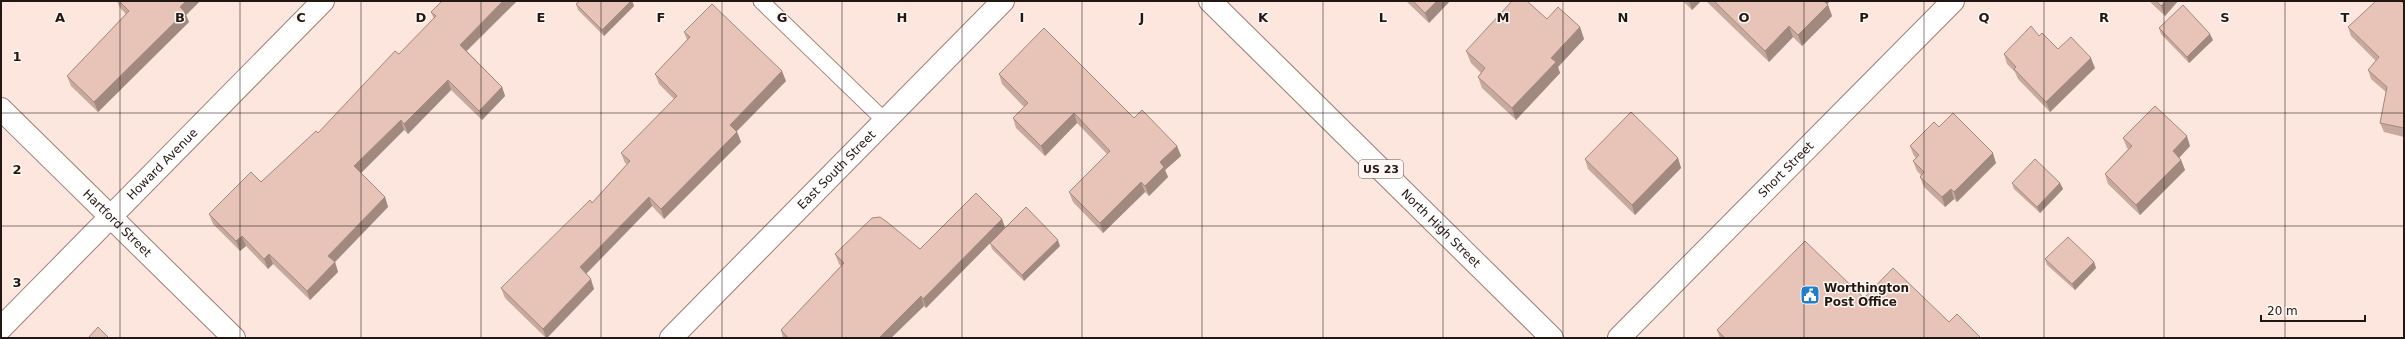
<svg xmlns="http://www.w3.org/2000/svg" width="2405" height="339" font-family="'DejaVu Sans',sans-serif">
<style>
.lines{fill:none;stroke-linecap:round;stroke-linejoin:round}
.service-casing{stroke:#9e7e72;stroke-width:17}
.minor-casing{stroke:#9e7e72;stroke-width:24}
.primary-casing{stroke:#9e7e72;stroke-width:24}
.service{stroke:#fff;stroke-width:15}
.minor{stroke:#fff;stroke-width:22}
.primary{stroke:#fff;stroke-width:22}
.wall{fill:#c7a99d}
.shaded-wall{fill:#a28980}
.building{fill:#e7c4b7;stroke:#a28980}
.grid{fill:none;stroke:#231713;stroke-width:1;stroke-opacity:0.55}
.labels{text-anchor:middle;stroke-width:3;stroke-linejoin:round;paint-order:stroke}
.shield{fill:#fef7f4;stroke:#655a56;stroke-width:1}
.shield-label{font-size:11px;font-weight:bold;fill:#231713}
.street-label{font-size:12px;fill:#231713;stroke:#fef7f4}
.poi-label{font-size:12px;font-weight:bold;fill:#231713;stroke:#fef7f4;text-anchor:start}
.grid-label{font-size:13px;text-anchor:middle;font-weight:bold;fill:#231713;stroke:#fef7f4;stroke-width:3;stroke-linejoin:round;paint-order:stroke}
</style>
<rect width="100%" height="100%" fill="#fce6de"/>
<g class="lines">
<g class="service-casing">
<path id="service" d="M 761,1 L 884,120"/>
</g>
<g class="minor-casing">
<g id="minor">
<path id="s1" d="M 1,109 L 234,338"/>
<path id="s2" d="M 1,328 L 323,1"/>
<path id="s3" d="M 671,338 L 1003,1"/>
<path id="s4" d="M 1619,338 L 1953,1"/>
</g>
</g>
<g class="primary-casing">
<g id="primary">
<path id="s5" d="M 1210,1 L 1552,338"/>
</g>
</g>
<use href="#service" class="service"/>
<use href="#minor" class="minor"/>
<use href="#primary" class="primary"/>
</g>
<path class="wall" d="M 117,1 L 200,1 L 186,15 L 189,22 L 98,112 L 71,86 L 67,76 L 126,14 L 120,8 Z
M 442,1 L 517,1 L 467,51 L 502,87 L 505,96 L 482,120 L 451,90 L 408,134 L 404,130 L 361,173 L 385,197 L 388,207 L 335,262 L 338,272 L 310,300 L 273,264 L 268,269 L 246,246 L 240,251 L 213,224 L 209,214 L 261,182 L 318,133 L 399,54 L 434,19 L 431,12 Z
M 580,1 L 632,1 L 634,6 L 604,36 L 578,10 L 576,4 Z
M 1406,1 L 1450,1 L 1429,23 Z
M 1683,1 L 1701,1 L 1692,10 Z
M 1706,1 L 1830,1 L 1827,4 L 1828,5 L 1832,16 L 1802,46 L 1793,37 L 1769,62 Z
M 2149,1 L 2178,1 L 2165,16 Z
M 2404,4 L 2404,137 L 2384,132 L 2380,123 L 2386,92 L 2371,79 L 2368,70 L 2376,61 L 2351,36 L 2348,27 Z
M 1547,19 L 1580,27 L 1584,39 L 1558,67 L 1560,73 L 1516,120 L 1482,88 L 1478,77 L 1481,73 L 1471,63 L 1466,51 Z
M 2159,28 L 2213,40 L 2189,63 L 2161,34 Z
M 684,32 L 786,81 L 737,131 L 741,142 L 664,219 L 652,206 L 586,274 L 594,289 L 547,338 L 546,338 L 505,298 L 501,288 L 592,203 L 627,164 L 625,163 L 621,153 L 674,99 L 659,84 L 655,74 L 687,40 Z
M 2039,36 L 2058,49 L 2095,68 L 2050,112 L 2018,79 L 2015,72 L 2007,64 L 2004,54 Z
M 999,74 L 1134,118 L 1177,146 L 1181,156 L 1165,170 L 1168,177 L 1149,196 L 1145,192 L 1103,233 L 1073,202 L 1069,192 L 1107,154 L 1077,123 L 1045,156 L 1016,128 L 1013,118 L 1024,107 L 1002,84 Z
M 1939,127 L 1996,163 L 1957,202 L 1954,199 L 1945,207 L 1924,187 L 1920,177 L 1921,175 L 1917,171 L 1913,161 L 1916,158 L 1914,156 L 1910,146 Z
M 2123,138 L 2190,146 L 2179,158 L 2181,160 L 2185,170 L 2140,215 L 2108,184 L 2105,174 L 2128,149 L 2127,148 Z
M 1678,158 L 1681,168 L 1635,215 L 1588,169 L 1585,159 Z
M 2012,183 L 2060,183 L 2063,189 L 2040,213 L 2014,189 Z
M 1002,219 L 1005,228 L 1060,246 L 1024,281 L 992,249 L 990,243 L 926,308 L 924,306 L 891,338 L 783,338 L 781,330 L 841,266 L 839,264 L 835,254 L 920,249 Z
M 2045,259 L 2094,262 L 2096,268 L 2075,290 L 2047,265 Z
M 1864,298 L 1949,322 L 1981,338 L 1720,338 L 1717,330 Z"/>
<path class="shaded-wall" d="M 186,1 L 200,1 L 186,15 L 189,22 L 98,112 L 94,102 Z
M 503,1 L 517,1 L 463,54 L 460,45 Z
M 631,1 L 632,1 L 634,6 L 604,36 L 602,30 Z
M 1437,1 L 1450,1 L 1429,23 L 1425,13 Z
M 1689,1 L 1701,1 L 1692,10 Z
M 1821,1 L 1830,1 L 1824,7 Z
M 2166,1 L 2178,1 L 2165,16 L 2161,6 Z
M 1828,5 L 1832,16 L 1802,46 L 1798,35 Z
M 1789,26 L 1793,37 L 1769,62 L 1765,51 Z
M 1580,27 L 1584,39 L 1558,67 L 1560,73 L 1516,120 L 1512,108 L 1551,58 Z
M 2210,34 L 2213,40 L 2189,63 L 2187,57 Z
M 2091,58 L 2095,68 L 2050,112 L 2046,102 Z
M 782,71 L 786,81 L 734,134 L 730,125 Z
M 448,80 L 451,90 L 408,134 L 404,124 Z
M 502,87 L 505,96 L 482,120 L 479,111 Z
M 1074,113 L 1077,123 L 1045,156 L 1041,146 Z
M 401,120 L 404,130 L 358,176 L 354,166 Z
M 737,132 L 741,142 L 664,219 L 661,209 Z
M 2187,136 L 2190,146 L 2176,161 L 2173,151 Z
M 1177,146 L 1181,156 L 1165,170 L 1168,177 L 1149,196 L 1145,186 L 1160,162 Z
M 1993,153 L 1996,163 L 1957,202 L 1954,192 Z
M 1678,158 L 1681,168 L 1635,215 L 1632,205 Z
M 2181,160 L 2185,170 L 2140,215 L 2136,205 Z
M 1141,182 L 1145,192 L 1103,233 L 1100,223 Z
M 2060,183 L 2063,189 L 2040,213 L 2037,207 Z
M 1951,189 L 1954,199 L 1945,207 L 1942,197 Z
M 385,197 L 388,207 L 332,265 L 328,256 Z
M 649,197 L 652,206 L 583,277 L 580,267 Z
M 1002,219 L 1005,228 L 926,308 L 923,299 Z
M 242,236 L 246,246 L 240,251 L 236,241 Z
M 1058,240 L 1060,246 L 1024,281 L 1022,275 Z
M 269,254 L 273,264 L 268,269 L 264,259 Z
M 335,262 L 338,272 L 310,300 L 307,291 Z
M 2094,262 L 2096,268 L 2075,290 L 2072,284 Z
M 591,279 L 594,289 L 547,338 L 546,338 L 543,329 Z
M 921,296 L 924,306 L 891,338 L 879,338 Z"/>
<path class="building" d="M 119,1 L 186,1 L 180,7 L 185,12 L 94,102 L 67,76 L 129,11 Z
M 442,1 L 503,1 L 460,45 L 502,87 L 479,111 L 448,80 L 404,124 L 401,120 L 354,166 L 385,197 L 328,256 L 335,262 L 307,291 L 269,254 L 264,259 L 242,236 L 236,241 L 209,214 L 251,172 L 261,182 L 316,131 L 318,133 L 395,51 L 399,54 L 436,16 L 431,12 Z
M 580,1 L 631,1 L 602,30 L 576,4 Z
M 1413,1 L 1437,1 L 1425,13 Z
M 1512,1 L 1527,1 L 1547,19 L 1558,7 L 1580,27 L 1551,58 L 1556,62 L 1512,108 L 1478,77 L 1485,68 L 1466,51 Z
M 1714,1 L 1824,1 L 1828,5 L 1798,35 L 1789,26 L 1765,51 Z
M 2156,1 L 2166,1 L 2161,6 Z
M 2376,1 L 2401,1 L 2404,4 L 2404,128 L 2380,123 L 2387,87 L 2368,70 L 2379,57 L 2348,27 Z
M 712,4 L 782,71 L 730,125 L 737,132 L 661,209 L 649,197 L 580,267 L 591,279 L 543,329 L 501,288 L 590,200 L 592,203 L 630,161 L 621,153 L 677,96 L 655,74 L 690,37 L 684,32 Z
M 2183,5 L 2210,34 L 2187,57 L 2159,28 Z
M 2031,26 L 2039,36 L 2042,33 L 2058,49 L 2071,37 L 2091,58 L 2046,102 L 2014,69 L 2016,67 L 2004,54 Z
M 1044,28 L 1134,118 L 1142,110 L 1177,146 L 1160,162 L 1164,167 L 1145,186 L 1141,182 L 1100,223 L 1069,192 L 1110,151 L 1074,113 L 1041,146 L 1013,118 L 1028,103 L 999,74 Z
M 2155,106 L 2187,136 L 2173,151 L 2181,160 L 2136,205 L 2105,174 L 2132,146 L 2123,138 Z
M 1631,112 L 1678,158 L 1632,205 L 1585,159 Z
M 1953,113 L 1993,153 L 1954,192 L 1951,189 L 1942,197 L 1920,177 L 1924,172 L 1913,161 L 1919,155 L 1910,146 L 1934,122 L 1939,127 Z
M 2035,159 L 2060,183 L 2037,207 L 2012,183 Z
M 976,193 L 1002,219 L 923,299 L 921,296 L 879,338 L 788,338 L 781,330 L 844,263 L 835,254 L 872,218 L 880,217 L 887,222 L 920,249 Z
M 1026,207 L 1058,240 L 1022,275 L 990,243 Z
M 2068,237 L 2094,262 L 2072,284 L 2045,259 Z
M 1805,241 L 1864,298 L 1893,268 L 1949,322 L 1957,314 L 1981,338 L 1725,338 L 1717,330 Z
M 98,327 L 109,338 L 88,338 Z"/>
<path class="grid" d="M 120,1 L 120,338M 240,1 L 240,338M 361,1 L 361,338M 481,1 L 481,338M 601,1 L 601,338M 722,1 L 722,338M 842,1 L 842,338M 962,1 L 962,338M 1082,1 L 1082,338M 1202,1 L 1202,338M 1323,1 L 1323,338M 1443,1 L 1443,338M 1563,1 L 1563,338M 1684,1 L 1684,338M 1804,1 L 1804,338M 1924,1 L 1924,338M 2044,1 L 2044,338M 2164,1 L 2164,338M 2285,1 L 2285,338M 1,113 L 2404,113M 1,226 L 2404,226"/>
<defs>
<g id="civic-square" transform="scale(1)"><rect x="-9" y="-9" width="18" height="18" rx="4" fill="#207eca" stroke="#fef7f4"/><path d="M-.6-6.5H3V-4.5H.6V-3L4-1V1h2V6H-6V1h2V-1L-.6-3ZM-1.2 2.5V6h2.4V2.5Z" fill="#fff"/></g>
</defs>
<g fill-rule="evenodd">
<use href="#civic-square" x="1810" y="295"/>
</g>
<g class="labels">
<rect class="shield" x="1359" y="160" width="44" height="18" rx="3"/>
<g class="shield-label">
<text x="1381" y="173">US 23</text>
</g>
<g class="street-label">
<text dy="4" stroke="none"><textPath href="#s2" startOffset="230">Howard Avenue</textPath></text>
<text dy="4" stroke="none"><textPath href="#s3" startOffset="236">East South Street</textPath></text>
<text dy="4" stroke="none"><textPath href="#s4" startOffset="237">Short Street</textPath></text>
<text dy="4" stroke="none"><textPath href="#s1" startOffset="163">Hartford Street</textPath></text>
<text dy="4" stroke="none"><textPath href="#s5" startOffset="324">North High Street</textPath></text>
</g>
<g class="poi-label">
<text x="1824" y="292">Worthington<tspan x="1824" dy="14">Post Office</tspan></text>
</g>
</g>
<g class="grid-label">
<text x="60" y="22">A</text>
<text x="180" y="22">B</text>
<text x="301" y="22">C</text>
<text x="421" y="22">D</text>
<text x="541" y="22">E</text>
<text x="661" y="22">F</text>
<text x="782" y="22">G</text>
<text x="902" y="22">H</text>
<text x="1022" y="22">I</text>
<text x="1142" y="22">J</text>
<text x="1263" y="22">K</text>
<text x="1383" y="22">L</text>
<text x="1503" y="22">M</text>
<text x="1623" y="22">N</text>
<text x="1744" y="22">O</text>
<text x="1864" y="22">P</text>
<text x="1984" y="22">Q</text>
<text x="2104" y="22">R</text>
<text x="2225" y="22">S</text>
<text x="2345" y="22">T</text>
<text x="17" y="61">1</text>
<text x="17" y="174">2</text>
<text x="17" y="287">3</text>
</g>
<rect width="2405" height="339" fill="none" stroke="#231713" stroke-width="4"/>
<path d="M2261 315v6h104v-6" fill="none" stroke="#231713" stroke-width="2"/>
<text x="2267" y="315" font-size="12" fill="#231713" stroke="#fef7f4" stroke-width="3" paint-order="stroke">20 m</text>
</svg>
